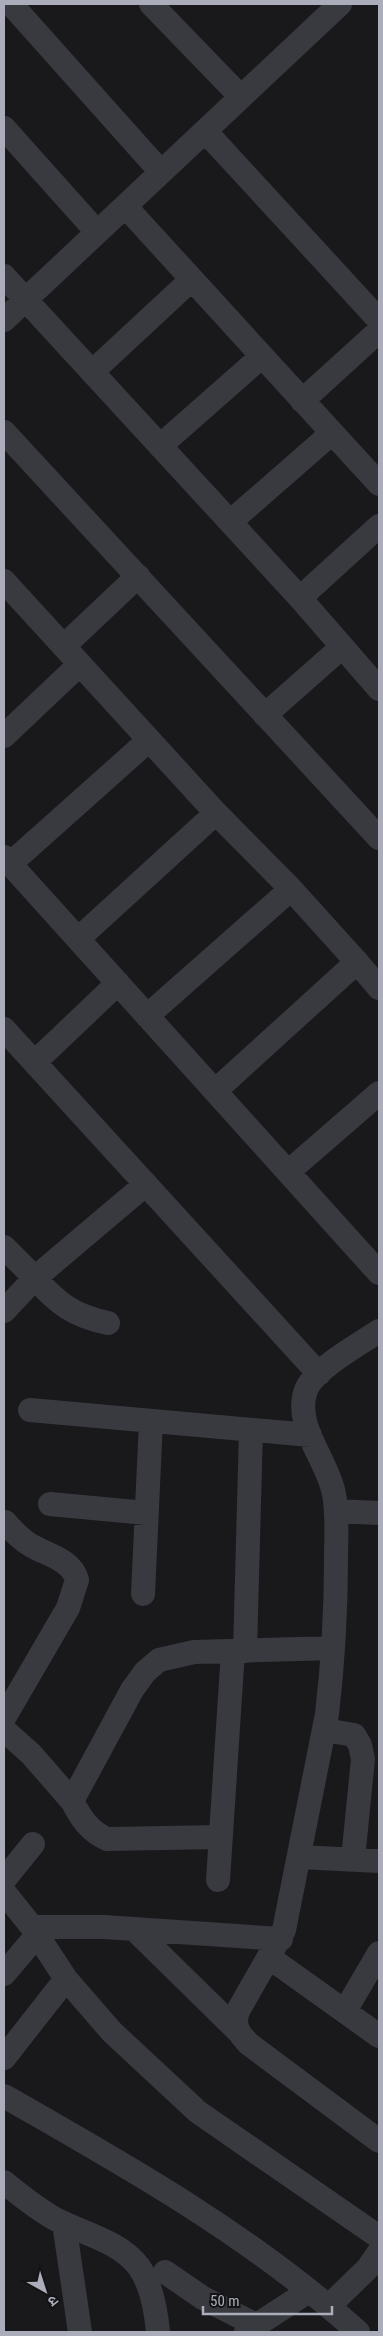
<svg xmlns="http://www.w3.org/2000/svg" width="383" height="2336" font-family="'Roboto Condensed','Noto Sans Devanagari',sans-serif">
<style>
.lines{fill:none;stroke-linecap:round;stroke-linejoin:round}
.minor{stroke:#393a40;stroke-width:24}
</style>
<rect width="100%" height="100%" fill="#19181b"/>
<g class="lines">
<path class="minor" d="M 11,4 L 161,172
M 151,4 L 241,97
M 4,128 L 97,232
M 205,131 L 379,320
M 125,206 L 379,484
M 4,276 L 300,598 L 379,689
M 4,320 L 340,4
M 92,372 L 191,280
M 302,401 L 379,331
M 4,432 L 379,838
M 160,446 L 261,357
M 230,522 L 332,433
M 4,581 L 216,813 L 291,889 L 357,962 L 215,1091
M 300,598 L 379,526
M 64,646 L 138,576
M 265,715 L 342,647
M 4,736 L 80,664
M 4,857 L 379,1273
M 10,864 L 149,740
M 78,939 L 216,813
M 357,962 L 379,988
M 147,1016 L 291,889
M 4,1029 L 319,1374
M 35,1062 L 118,983
M 288,1172 L 379,1093
M 4,1247 L 35,1278 L 146,1184
M 4,1311 L 35,1278 C 58,1304 74,1316 108,1323
M 379,1331 C 360,1344 314,1369 306,1390 C 293,1426 328,1460 334,1494 C 338,1515 336,1537 336,1558 C 336,1610 333,1663 327,1714 L 284,1930 L 239,2009 C 232,2024 238,2033 249,2044 L 379,2141
M 30,1410 L 310,1435
M 50,1504 L 146,1513
M 337,1511 L 379,1513
M 143,1594 L 151,1421
M 245,1651 L 251,1430
M 4,1718 L 68,1608 L 77,1580 C 72,1560 48,1555 32,1546 C 21,1540 13,1531 5,1522
M 4,1730 L 31,1754 L 72,1801
M 324,1730 L 354,1735 L 360,1745 L 363,1759 L 353,1859
M 221,1837 L 107,1839 C 89,1831 81,1818 72,1801 L 132,1690 L 145,1672 L 159,1660 L 194,1652 L 333,1648
M 299,1857 L 379,1861
M 4,1880 L 33,1844
M 218,1880 L 233,1651
M 4,1892 L 32,1927
M 134,1929 L 238,2031
M 270,1958 L 379,2036
M 4,1974 L 37,1935
M 66,1979 L 112,2032 L 198,2112 L 379,2237
M 345,2011 L 379,1953
M 4,2058 L 66,1979 L 32,1927 L 104,1927 L 281,1939
M 4,2096 C 127,2166 253,2237 358,2332
M 4,2182 C 21,2196 37,2209 57,2220 C 83,2233 121,2242 139,2267 C 152,2285 156,2311 158,2332
M 64,2223 L 80,2332
M 165,2272 L 203,2298 L 256,2325
M 329,2306 L 368,2268 L 379,2252
M 246,2332 L 309,2291"/>
</g>
<rect width="383" height="2336" fill="none" stroke="#abaeba" stroke-width="10"/>
<g transform="translate(45 2291) rotate(141)" stroke="#141316" stroke-width="4" paint-order="stroke">
<path d="M0-4L9 19L0 12L-9 19Z" fill="#abaeba"/>
<text y="-8" font-size="14" font-weight="bold" text-anchor="middle" fill="#abaeba">उ</text>
</g>
<path d="M203 2306v8h129v-8" fill="none" stroke="#abaeba" stroke-width="2.5"/>
<text x="210" y="2306" font-size="15" fill="#abaeba" stroke="#141316" stroke-width="4" paint-order="stroke">50 m</text>
</svg>
